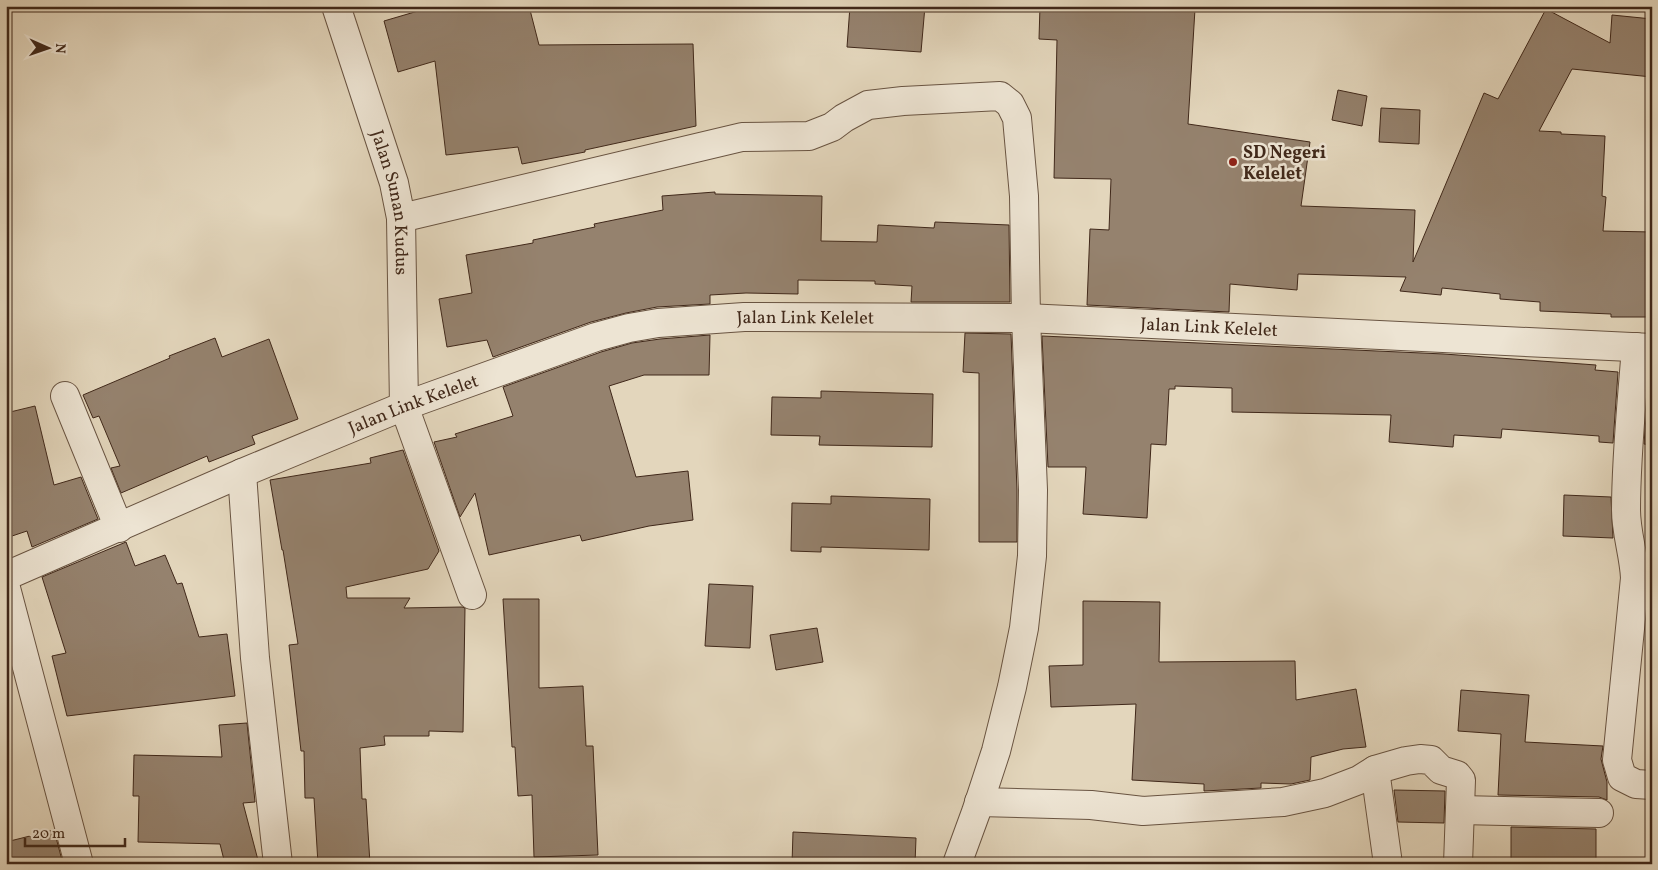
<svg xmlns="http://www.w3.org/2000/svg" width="1658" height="870" font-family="Vollkorn,serif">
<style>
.building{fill:#95826e;stroke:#40281a}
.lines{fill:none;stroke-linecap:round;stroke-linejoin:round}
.minor-casing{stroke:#695442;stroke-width:30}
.minor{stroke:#ede4d3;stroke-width:28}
.poi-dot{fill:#8f2418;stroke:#ede4d3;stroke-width:2}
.labels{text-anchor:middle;stroke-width:5;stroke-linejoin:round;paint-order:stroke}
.poi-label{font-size:18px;font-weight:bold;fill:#40281a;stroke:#ede4d3;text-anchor:start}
.street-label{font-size:18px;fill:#40281a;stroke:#ede4d3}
</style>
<rect width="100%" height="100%" fill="#e3d6bc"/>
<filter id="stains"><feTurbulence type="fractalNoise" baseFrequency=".004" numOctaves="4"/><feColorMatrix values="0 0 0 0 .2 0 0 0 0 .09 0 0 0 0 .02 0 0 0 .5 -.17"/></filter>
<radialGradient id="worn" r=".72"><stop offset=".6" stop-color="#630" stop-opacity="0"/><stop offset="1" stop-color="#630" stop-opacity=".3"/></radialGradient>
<path class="building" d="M 435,6 L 529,6 L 539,45 L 693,44 L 696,126 L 585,150 L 585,152 L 522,164 L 518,147 L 446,155 L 435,61 L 398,72 L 384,21 Z
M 850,6 L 925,6 L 921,52 L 847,47 Z
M 1040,6 L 1160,7 L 1195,9 L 1188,124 L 1310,142 L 1301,206 L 1415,210 L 1413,262 L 1484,93 L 1498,99 L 1546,9 L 1610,43 L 1612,15 L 1652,19 L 1652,77 L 1572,69 L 1539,131 L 1561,132 L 1561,134 L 1605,136 L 1602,196 L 1606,197 L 1603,231 L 1652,232 L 1652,317 L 1611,317 L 1611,314 L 1540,311 L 1540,302 L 1500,299 L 1500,294 L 1442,288 L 1441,295 L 1400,291 L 1406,277 L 1298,274 L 1297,290 L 1230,284 L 1229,312 L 1087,305 L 1090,229 L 1109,230 L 1111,179 L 1054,178 L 1057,40 L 1039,39 Z
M 1338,90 L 1367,96 L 1362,126 L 1332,120 Z
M 1381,108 L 1420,110 L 1419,144 L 1379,142 Z
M 715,192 L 715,194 L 822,196 L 821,241 L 877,242 L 878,225 L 934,228 L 935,222 L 1009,225 L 1010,302 L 911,302 L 912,286 L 875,284 L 875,281 L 798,280 L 798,294 L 746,293 L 710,295 L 710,304 L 657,307 L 626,313 L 591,322 L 493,357 L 487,340 L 447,347 L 439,299 L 472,293 L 466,255 L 533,243 L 533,240 L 595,227 L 594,224 L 663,210 L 662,196 Z
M 965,333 L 1011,334 L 1017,490 L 1017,542 L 979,542 L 979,373 L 963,372 Z
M 710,335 L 709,375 L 644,375 L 609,386 L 636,477 L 688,471 L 693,520 L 649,526 L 582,541 L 580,535 L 489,555 L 475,493 L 460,517 L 434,442 L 457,437 L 455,434 L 513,416 L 503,387 L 601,352 L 632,343 L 660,339 Z
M 1042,336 L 1444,354 L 1596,365 L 1595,370 L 1618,372 L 1613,443 L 1599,442 L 1599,436 L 1502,429 L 1501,438 L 1454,435 L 1453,447 L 1389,442 L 1391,415 L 1232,412 L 1232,388 L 1175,386 L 1175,389 L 1169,389 L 1166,445 L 1151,444 L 1147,518 L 1083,514 L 1086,467 L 1048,467 Z
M 215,338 L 222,357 L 269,339 L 298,419 L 252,436 L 255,444 L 209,462 L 207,456 L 121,493 L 111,468 L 120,466 L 99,416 L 93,418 L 83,395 L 170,358 L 169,356 Z
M 1648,390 L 1652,390 L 1652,445 L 1644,444 Z
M 821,391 L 933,394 L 932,447 L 819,445 L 820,436 L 771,435 L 772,397 L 821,398 Z
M 35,406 L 54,485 L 81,477 L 98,519 L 32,547 L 27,531 L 6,538 L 6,413 Z
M 403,450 L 439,551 L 428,569 L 346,587 L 347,598 L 410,598 L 404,608 L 462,607 L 465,608 L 463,732 L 429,731 L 429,736 L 384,736 L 385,745 L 360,748 L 362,799 L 366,799 L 370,864 L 318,864 L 314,798 L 305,798 L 304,751 L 301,751 L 289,645 L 298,644 L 283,550 L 282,550 L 270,480 L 371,463 L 370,458 Z
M 1564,495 L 1611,497 L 1613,538 L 1563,536 Z
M 831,496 L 930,499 L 929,550 L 821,547 L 821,552 L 791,551 L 792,503 L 831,504 Z
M 126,542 L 135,566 L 165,555 L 177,584 L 182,583 L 199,637 L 227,634 L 235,696 L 67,716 L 52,656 L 66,653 L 42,577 Z
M 709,584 L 753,586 L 750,648 L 705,646 Z
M 503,599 L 539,599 L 539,688 L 583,686 L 586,746 L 593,746 L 598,855 L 534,857 L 532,795 L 518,796 L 515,747 L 512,747 Z
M 1083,601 L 1160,602 L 1159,662 L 1295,661 L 1296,700 L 1356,689 L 1366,747 L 1343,749 L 1311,757 L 1310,780 L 1291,784 L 1261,783 L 1261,788 L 1204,791 L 1204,784 L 1132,780 L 1136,704 L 1051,707 L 1049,666 L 1083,665 Z
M 817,628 L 823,662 L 776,670 L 770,635 Z
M 1461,690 L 1529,695 L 1525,742 L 1603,746 L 1601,759 L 1607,782 L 1607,800 L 1599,797 L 1498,795 L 1501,734 L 1458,731 Z
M 247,723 L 255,802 L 243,803 L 259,864 L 225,864 L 220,844 L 138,842 L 139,796 L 133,796 L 134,755 L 222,757 L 219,725 Z
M 1394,790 L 1445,791 L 1444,823 L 1398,822 Z
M 1511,827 L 1596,829 L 1596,864 L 1511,864 Z
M 54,830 L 63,864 L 6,864 L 6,842 Z
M 793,832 L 916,838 L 915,864 L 792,864 Z"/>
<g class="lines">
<g class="minor-casing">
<g id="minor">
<path id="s1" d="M 336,6 L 394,183 L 401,218 L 404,406 L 472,595"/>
<path d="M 401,218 L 742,137 L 809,136 L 832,127 L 844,118 L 868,105 L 903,101 L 1000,96 L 1010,104 L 1017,118 L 1024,196 L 1026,318 L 1033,490 L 1032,556 L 1024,628 L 1012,687 L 996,751 L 976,812 L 957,864"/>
<path d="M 1636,347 C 1632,401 1626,455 1626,510 C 1626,533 1634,555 1635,578 L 1617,760 L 1622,777 L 1636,784 L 1652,785"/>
<path d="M 65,396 L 119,528"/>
<path d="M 242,473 L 255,658 L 278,864"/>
<path id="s2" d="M 6,576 L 242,473 L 404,406 L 596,337 L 629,328 L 658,323 L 744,317 L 1026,318 L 1652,348"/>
<path d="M 6,588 L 79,864"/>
<path d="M 1375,770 L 1388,864"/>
<path d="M 979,802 L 1091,805 L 1143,811 L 1283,802 L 1325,793 L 1359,780 L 1375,770 L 1406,761 L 1420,759 L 1431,760 L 1441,770 L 1457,775 L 1461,780 L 1458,864"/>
<path d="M 1460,810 L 1599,813"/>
</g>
</g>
<use href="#minor" class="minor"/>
</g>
<circle class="poi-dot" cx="1233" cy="162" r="5"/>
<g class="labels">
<g class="poi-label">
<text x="1243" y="158">SD Negeri<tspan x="1243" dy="21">Kelelet</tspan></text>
</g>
<g class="street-label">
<text dy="6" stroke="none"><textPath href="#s1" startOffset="205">Jalan Sunan Kudus</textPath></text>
<text dy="6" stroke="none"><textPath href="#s2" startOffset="848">Jalan Link Kelelet</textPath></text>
<text dy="6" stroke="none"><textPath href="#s2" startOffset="1252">Jalan Link Kelelet</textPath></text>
<text dy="6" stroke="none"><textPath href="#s2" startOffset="442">Jalan Link Kelelet</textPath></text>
</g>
</g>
<rect width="1658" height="870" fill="none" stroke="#e3d6bc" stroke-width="25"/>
<rect x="8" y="8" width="1643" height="855" fill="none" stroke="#40281a" stroke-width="2.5"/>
<rect x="12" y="12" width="1633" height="845" fill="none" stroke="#40281a"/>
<g transform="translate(48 48) rotate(92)" stroke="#ede4d3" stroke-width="4" paint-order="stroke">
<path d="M0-4L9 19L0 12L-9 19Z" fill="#40281a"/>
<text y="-8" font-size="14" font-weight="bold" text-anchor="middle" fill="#40281a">N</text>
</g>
<path d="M25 838v8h100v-8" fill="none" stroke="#40281a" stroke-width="2.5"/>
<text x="32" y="838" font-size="15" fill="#40281a" stroke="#ede4d3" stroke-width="4" paint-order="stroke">20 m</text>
<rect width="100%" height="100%" filter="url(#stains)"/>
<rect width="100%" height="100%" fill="url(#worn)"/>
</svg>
